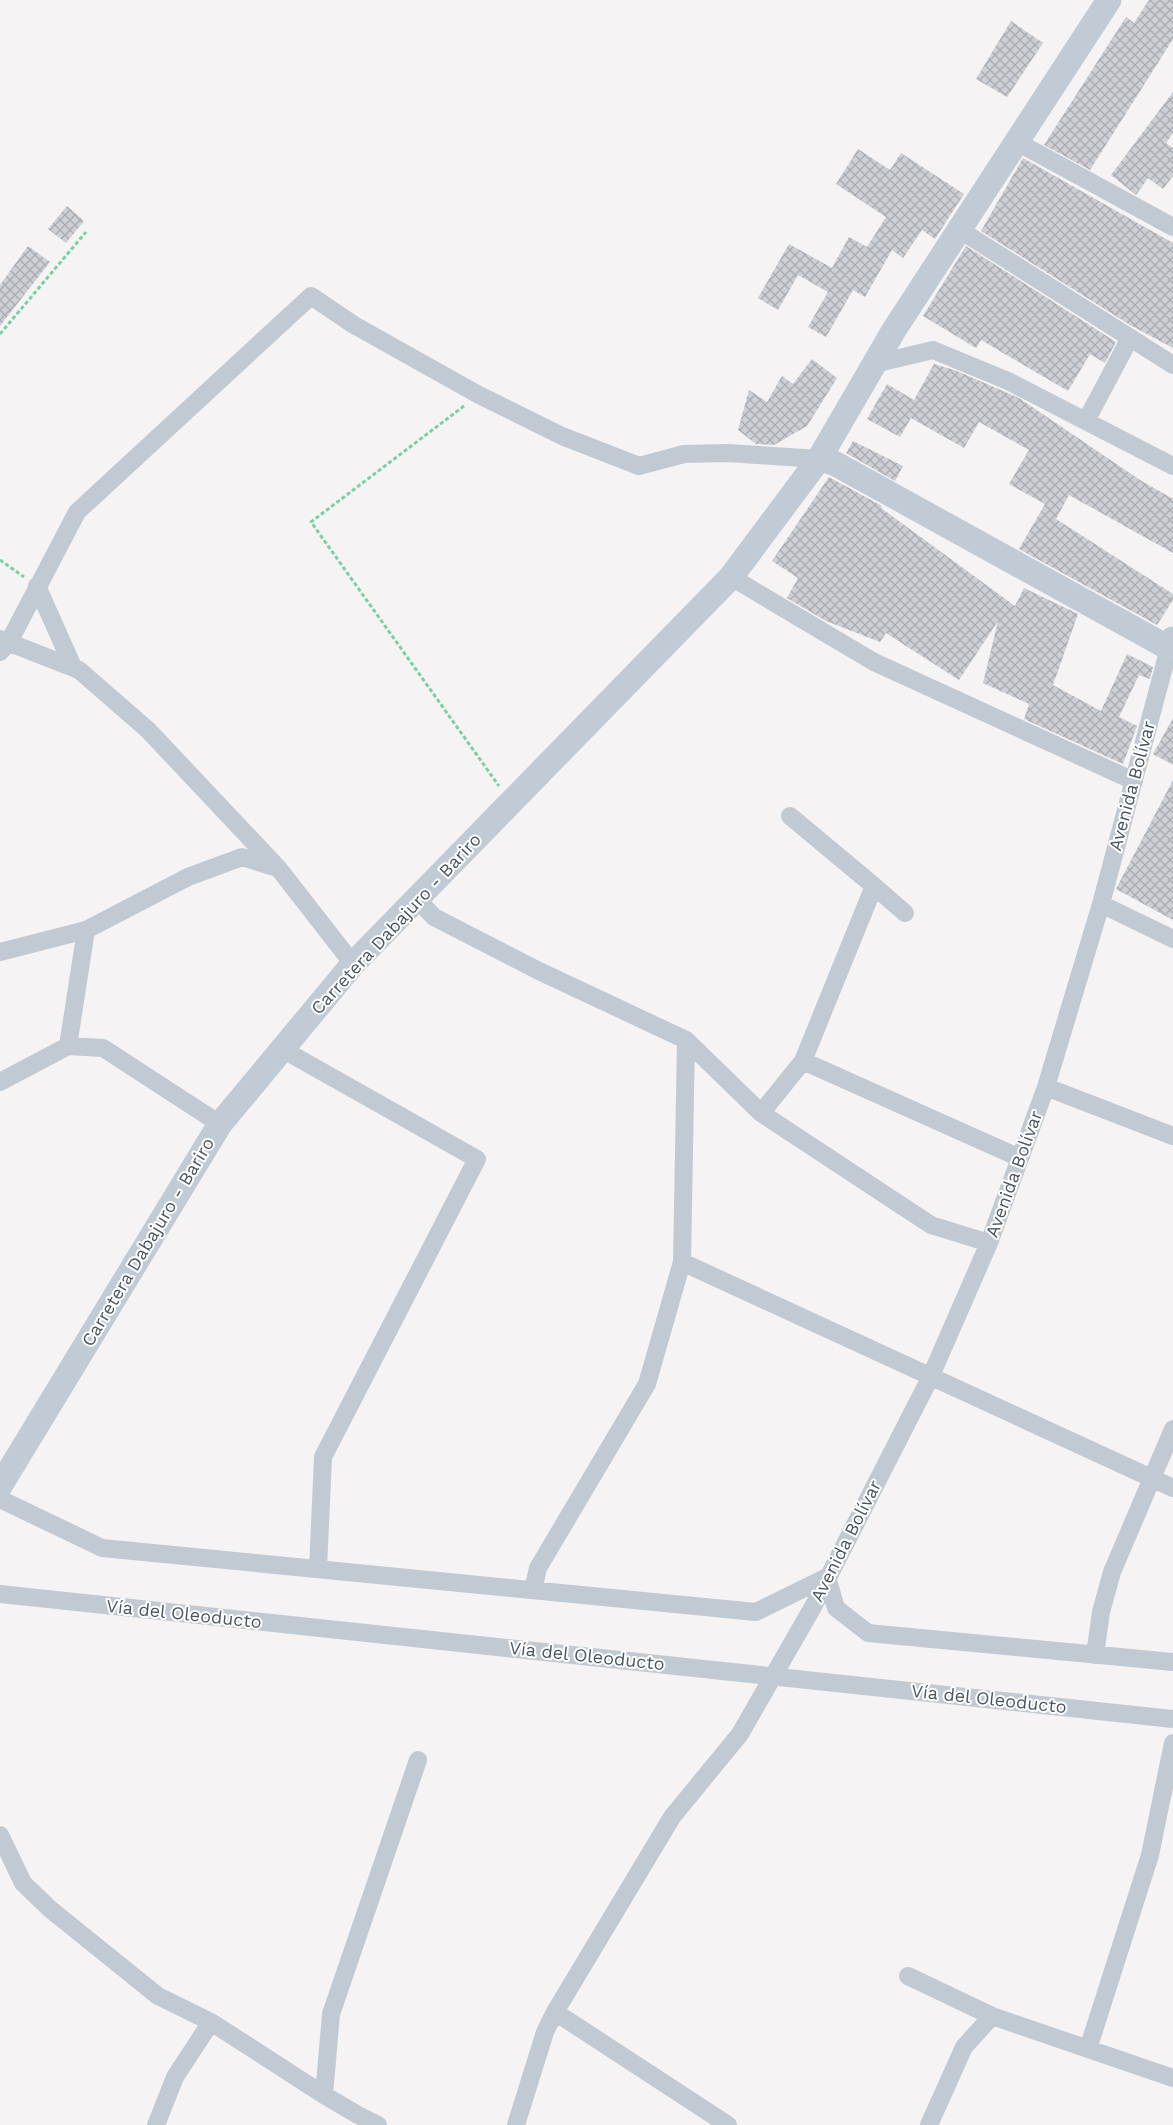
<svg xmlns="http://www.w3.org/2000/svg" width="1173" height="2125" font-family="'Work Sans',sans-serif">
<style>
.building{fill:url(#building-cross-hatch)}
.lines{fill:none;stroke-linecap:round;stroke-linejoin:round}
.path{stroke:#7ad0a6;stroke-width:3;stroke-dasharray:4 2.5;stroke-linecap:butt}
.street{stroke:#c1cad2;stroke-width:18}
.secondary{stroke:#c1cbd6;stroke-width:25}
.labels{text-anchor:middle;stroke-width:4;stroke-linejoin:round;paint-order:stroke}
.street-label{font-size:18px;fill:#4a5661;stroke:#fff}
</style>
<defs>
<pattern id="building-cross-hatch" width="8" height="8" patternUnits="userSpaceOnUse" patternTransform="scale(1.25)"><rect width="8" height="8" fill="#cdcfd5"/><path d="M0 0l8 8M0 8l8-8" fill="none" stroke="#a8abb0"/></pattern>
</defs>
<rect width="100%" height="100%" fill="#f5f3f3"/>
<path class="building" d="M 1149,0 L 1173,0 L 1173,39 L 1090,170 L 1044,145 L 1126,17 L 1134,23 Z
M 1011,21 L 1043,43 L 1007,97 L 976,79 Z
M 1173,92 L 1173,133 L 1166,143 L 1173,148 L 1173,176 L 1163,189 L 1148,178 L 1136,195 L 1111,175 Z
M 858,149 L 890,170 L 901,153 L 964,194 L 935,239 L 922,230 L 903,258 L 892,250 L 865,297 L 853,290 L 826,337 L 808,327 L 828,292 L 798,275 L 778,310 L 758,298 L 789,244 L 832,268 L 849,237 L 867,247 L 886,217 L 836,184 Z
M 1023,158 L 1173,243 L 1173,348 L 1130,325 L 981,231 Z
M 67,206 L 84,221 L 66,243 L 48,229 Z
M 28,246 L 50,262 L 0,326 L 0,285 Z
M 966,246 L 1116,342 L 1105,363 L 1090,354 L 1068,391 L 981,340 L 976,348 L 923,316 Z
M 812,359 L 837,378 L 807,426 L 774,445 L 756,444 L 738,430 L 749,390 L 767,402 L 782,376 L 793,384 Z
M 934,364 L 957,371 L 1019,398 L 1140,480 L 1173,499 L 1173,553 L 1069,495 L 1056,519 L 1173,594 L 1173,600 L 1157,625 L 1019,549 L 1045,504 L 1009,484 L 1029,450 L 979,422 L 964,448 L 911,418 L 900,437 L 867,419 L 887,384 L 914,400 Z
M 853,441 L 903,466 L 895,481 L 846,453 Z
M 829,477 L 882,506 L 881,508 L 1015,606 L 1024,588 L 1078,614 L 1053,685 L 1101,711 L 1127,654 L 1153,667 L 1150,679 L 1139,675 L 1119,717 L 1137,726 L 1123,764 L 1024,719 L 1029,704 L 983,683 L 998,621 L 959,680 L 886,633 L 880,642 L 826,621 L 787,598 L 798,578 L 772,561 Z
M 1173,718 L 1173,765 L 1153,754 Z
M 1173,780 L 1173,920 L 1116,889 Z"/>
<g class="lines">
<path class="path" d="M 0,334 L 86,232
M 464,406 L 311,522 L 499,786
M 0,560 L 24,577"/>
<path class="street" d="M 1017,142 L 1173,227
M 960,230 L 1173,365
M 874,364 L 933,350 L 1008,381 L 1173,466
M 1086,421 L 1130,338
M 731,577 L 874,662 L 1134,781
M 37,586 L 73,667
M 0,639 L 79,670 L 148,730 L 279,869 L 353,964
M 0,652 L 9,642 L 77,512 L 311,296 L 354,325 L 479,395 L 562,436 L 639,466 L 684,454 L 728,453 L 819,459
M 790,816 L 874,886
M 417,899 L 434,917 L 539,971 L 686,1040 L 682,1262 L 647,1384 L 538,1568 L 533,1590
M 1101,904 L 1173,939
M 0,952 L 86,930
M 686,1040 L 761,1113 L 931,1225 L 989,1243
M 68,1046 L 86,930 L 188,877 L 242,857 L 277,868
M 282,1049 L 477,1159 L 323,1457 L 318,1569
M 803,1061 L 1020,1158
M 0,1082 L 68,1046 L 103,1048 L 220,1124
M 1046,1087 L 1173,1136
M 761,1113 L 803,1061 L 874,886 L 905,913
M 682,1262 L 1173,1488
M 0,1499 L 102,1548 L 756,1612 L 827,1577 L 836,1608 L 868,1633 L 1173,1662
M 0,1594 L 1173,1719
M 1095,1655 L 1101,1612 L 1112,1572 L 1173,1429
M 0,1835 L 23,1883 L 50,1909 L 158,1996 L 211,2022 L 324,2095 L 358,2115 L 378,2125
M 908,1976 L 992,2016
M 555,2012 L 728,2125
M 1088,2049 L 1150,1855 L 1173,1743
M 324,2095 L 331,2014 L 418,1760
M 156,2125 L 175,2077 L 211,2022
M 516,2125 L 545,2032 L 555,2012 L 672,1817 L 740,1734 L 814,1605 L 930,1378 L 989,1243 L 1046,1087 L 1101,904 L 1169,648 L 1173,649
M 929,2125 L 964,2047 L 992,2016 L 1173,2078"/>
<path class="secondary" d="M 819,459 L 834,463 L 1169,648 L 1173,639
M 0,1486 L 220,1124 L 353,964 L 731,577 L 819,459 L 894,330 L 1109,0"/>
</g>
<g class="labels">
<g class="street-label">
<text transform="translate(1132 786) rotate(-75)" y="6">Avenida Bolívar</text>
<text transform="translate(396 924) rotate(-47)" y="6">Carretera Dabajuro - Bariro</text>
<text transform="translate(1014 1174) rotate(-70)" y="6">Avenida Bolívar</text>
<text transform="translate(148 1242) rotate(-59)" y="6">Carretera Dabajuro - Bariro</text>
<text transform="translate(846 1541) rotate(-63)" y="6">Avenida Bolívar</text>
<text transform="translate(184 1614) rotate(6)" y="6">Vía del Oleoducto</text>
<text transform="translate(587 1656) rotate(6)" y="6">Vía del Oleoducto</text>
<text transform="translate(989 1699) rotate(6)" y="6">Vía del Oleoducto</text>
</g>
</g>
</svg>
